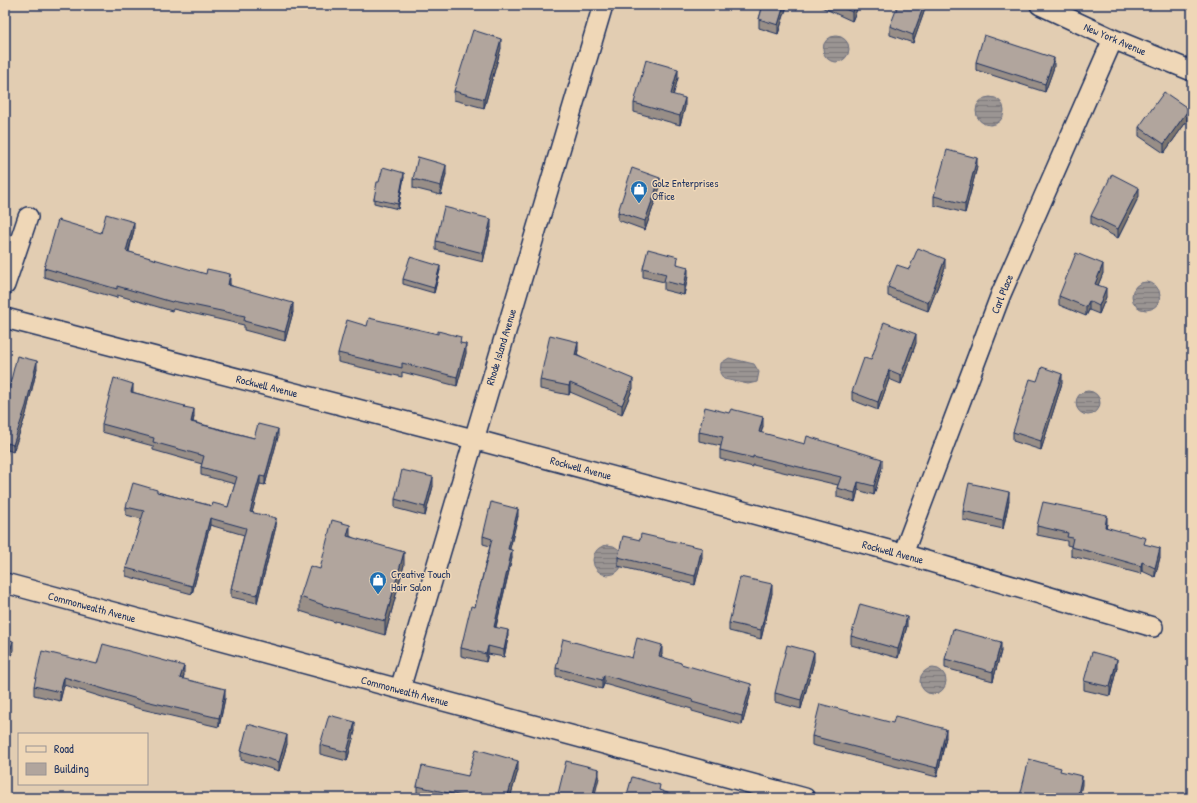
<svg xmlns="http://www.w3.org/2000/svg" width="1197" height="803" font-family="'Patrick Hand',sans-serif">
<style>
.water{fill:url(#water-rules);stroke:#686c7e}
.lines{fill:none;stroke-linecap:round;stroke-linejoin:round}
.street-casing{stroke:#1b2f5e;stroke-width:22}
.street{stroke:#efd7b7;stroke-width:19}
.wall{fill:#988e87;stroke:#1b2f5e}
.shaded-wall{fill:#7c746e;stroke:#1b2f5e}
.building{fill:#b1a59d;stroke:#1b2f5e}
.labels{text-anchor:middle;stroke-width:3;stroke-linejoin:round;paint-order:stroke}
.street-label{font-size:11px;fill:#1b2f5e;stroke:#efd7b7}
.poi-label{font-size:11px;fill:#1b2f5e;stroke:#efd7b7;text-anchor:start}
</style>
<defs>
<pattern id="water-rules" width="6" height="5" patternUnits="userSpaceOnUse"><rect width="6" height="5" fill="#9b9593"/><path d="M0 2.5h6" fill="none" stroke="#7e7a7b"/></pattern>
</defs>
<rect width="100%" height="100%" fill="#e2cdb2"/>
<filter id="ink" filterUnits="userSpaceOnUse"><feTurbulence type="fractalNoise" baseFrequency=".025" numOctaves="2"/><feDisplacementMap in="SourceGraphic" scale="8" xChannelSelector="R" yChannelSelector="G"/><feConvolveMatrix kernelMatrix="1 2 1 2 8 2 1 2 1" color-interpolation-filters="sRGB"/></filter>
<g filter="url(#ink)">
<path class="water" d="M823 49a13 13 0 1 1 26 0a13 13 0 1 1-26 0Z
M976 111a14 14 0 1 1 28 0a14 14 0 1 1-28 0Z
M1132 296a14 14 0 1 1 28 0a14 14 0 1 1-28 0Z
M 729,358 L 754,364 L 759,372 L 757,382 L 748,384 L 724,379 L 720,373 L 721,363 Z
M1076 403a12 12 0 1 1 24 0a12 12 0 1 1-24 0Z
M593 560a15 15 0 1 1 30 0a15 15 0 1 1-30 0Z
M920 681a13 13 0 1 1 26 0a13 13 0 1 1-26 0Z"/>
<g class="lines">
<g class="street-casing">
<path id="street" d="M 1040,5 L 1113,39 L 1192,71
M 5,285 L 28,217
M 5,318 L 473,439 L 903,554 L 1153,627
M 903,554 L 1001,294 L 1113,39
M 5,583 L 805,798
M 400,689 L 603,5"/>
</g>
<use href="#street" class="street"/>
</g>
<path class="wall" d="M 763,5 L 799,5 L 797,9 L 787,6 L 778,34 L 759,28 L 759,19 Z
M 817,5 L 859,5 L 852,21 Z
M 924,5 L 924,12 L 913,43 L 890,35 L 890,26 Z
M 501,48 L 484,108 L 454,100 L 454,91 Z
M 976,62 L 1054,67 L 1045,92 L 976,70 Z
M 678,78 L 673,95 L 685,107 L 680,125 L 634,112 L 634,103 Z
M 1189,118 L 1164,153 L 1139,136 L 1139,127 Z
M 977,167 L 965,213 L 934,205 L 934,196 Z
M 446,174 L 441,195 L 413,188 L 413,179 Z
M 404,177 L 398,209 L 374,203 L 374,199 L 379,182 Z
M 660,187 L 645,230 L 618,220 L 618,212 Z
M 1139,196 L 1118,238 L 1091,224 L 1091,216 Z
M 491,227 L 483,262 L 436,250 L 436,241 Z
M 134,230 L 129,252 L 230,283 L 230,285 L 293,312 L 285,341 L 244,330 L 244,325 L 173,309 L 172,311 L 117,295 L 117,298 L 44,277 L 44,268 L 101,233 Z
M 678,264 L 688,276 L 684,295 L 664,290 L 664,282 L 643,277 L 643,268 Z
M 945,268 L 928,311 L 888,296 L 888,287 L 909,269 Z
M 440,270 L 434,293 L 403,284 L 403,279 Z
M 1103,273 L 1098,285 L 1106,297 L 1099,314 L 1089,310 L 1086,316 L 1059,305 L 1059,296 Z
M 367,326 L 461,343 L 466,353 L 457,386 L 410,374 L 402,372 L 402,377 L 338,362 L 338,353 Z
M 916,343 L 901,384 L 889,379 L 878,410 L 852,400 L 852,392 L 871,360 Z
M 578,350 L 577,355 L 633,388 L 622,414 L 570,392 L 569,395 L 540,389 L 540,380 Z
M 37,368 L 26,414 L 13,452 L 8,450 L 5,460 L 5,391 L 8,392 Z
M 1037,381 L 1062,383 L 1041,450 L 1013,441 L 1013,432 Z
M 132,392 L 185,407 L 194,417 L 193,422 L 254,438 L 278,437 L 265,485 L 260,484 L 252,512 L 276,526 L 257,603 L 231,597 L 231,589 L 244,535 L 210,525 L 192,594 L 126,576 L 126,568 L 142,519 L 126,515 L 126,507 L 157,492 L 212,506 L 228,507 L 235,484 L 201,475 L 201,467 L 202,464 L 153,450 L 153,446 L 102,432 L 102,424 Z
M 763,426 L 761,433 L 882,467 L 874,495 L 858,490 L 855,502 L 837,497 L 837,488 L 838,485 L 753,465 L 753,467 L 720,459 L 720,450 L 721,446 L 699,441 L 699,432 Z
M 433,486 L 425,516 L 395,508 L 395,499 Z
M 1009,501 L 1003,529 L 963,520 L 963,511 Z
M 518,516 L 509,550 L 512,558 L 496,627 L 508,638 L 504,657 L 488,654 L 486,662 L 461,656 L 461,648 L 475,607 L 490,546 L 483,544 L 483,536 Z
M 1107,524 L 1106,527 L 1146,545 L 1160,557 L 1155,577 L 1142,571 L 1141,574 L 1092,561 L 1071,556 L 1071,546 L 1067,545 L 1067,541 L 1037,535 L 1037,526 Z
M 350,536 L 404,565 L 385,635 L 335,621 L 335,622 L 300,611 L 300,597 L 320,569 Z
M 618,557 L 702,557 L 695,585 L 618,566 Z
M 772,593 L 761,639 L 729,631 L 729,623 Z
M 907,626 L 898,658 L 851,645 L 851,636 Z
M 1001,651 L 993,681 L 945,668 L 945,659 Z
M 662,654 L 661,657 L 681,664 L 751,692 L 742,725 L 692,711 L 692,709 L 604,684 L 602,689 L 556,676 L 556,668 Z
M 814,661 L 801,709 L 775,702 L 775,693 Z
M 97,664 L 184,675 L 183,679 L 225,698 L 219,727 L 137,708 L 64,685 L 60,701 L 34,695 L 34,686 Z
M 1117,667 L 1110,696 L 1084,690 L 1084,681 Z
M 355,731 L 347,761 L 320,754 L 320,745 Z
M 812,736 L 946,737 L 937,777 L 812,745 Z
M 287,744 L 279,771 L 241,760 L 241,751 Z
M 518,770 L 510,798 L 433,798 L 417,794 L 417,786 L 468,776 Z"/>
<path class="shaded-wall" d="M 784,5 L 787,5 L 787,6 L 778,34 L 778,25 Z
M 855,5 L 859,5 L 852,21 L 852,12 Z
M 924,5 L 924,12 L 913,43 L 913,35 Z
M 501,39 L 501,48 L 484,108 L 484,99 Z
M 1054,58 L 1054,67 L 1045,92 L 1045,84 Z
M 678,69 L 678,78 L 671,103 L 671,94 Z
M 685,98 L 685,107 L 680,125 L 680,116 Z
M 1189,109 L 1189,118 L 1164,153 L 1164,144 Z
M 977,158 L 977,167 L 965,213 L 965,204 Z
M 446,165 L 446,174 L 441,195 L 441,186 Z
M 404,173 L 404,177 L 398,209 L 398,204 Z
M 660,178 L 660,187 L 645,230 L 645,221 Z
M 1139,188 L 1139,196 L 1118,238 L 1118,229 Z
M 491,219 L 491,227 L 483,262 L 483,253 Z
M 134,222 L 134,230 L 126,260 L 126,251 Z
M 945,259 L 945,268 L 928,311 L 928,303 Z
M 1103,264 L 1103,273 L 1095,293 L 1095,284 Z
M 440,266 L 440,270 L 434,293 L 434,288 Z
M 688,267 L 688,276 L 684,295 L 684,286 Z
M 230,274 L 230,283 L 228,294 L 228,285 Z
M 1106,288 L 1106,297 L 1099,314 L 1099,306 Z
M 1089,301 L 1089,310 L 1086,316 L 1086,307 Z
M 293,303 L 293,312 L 285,341 L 285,332 Z
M 916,334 L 916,343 L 901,384 L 901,375 Z
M 578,342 L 578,350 L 575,364 L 575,355 Z
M 466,344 L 466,353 L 457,386 L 457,377 Z
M 37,361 L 37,368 L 26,414 L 13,452 L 13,445 Z
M 889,370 L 889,379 L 878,410 L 878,402 Z
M 1062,374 L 1062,383 L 1041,450 L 1041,441 Z
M 633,379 L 633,388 L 622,414 L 622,405 Z
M 570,383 L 570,392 L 569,395 L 569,386 Z
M 133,384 L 133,392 L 131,400 L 131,392 Z
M 194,409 L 194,417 L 191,429 L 191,422 Z
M 763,417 L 763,426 L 759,441 L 759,432 Z
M 278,429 L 278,437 L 265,485 L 265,477 Z
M 8,443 L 8,450 L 5,460 L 5,452 Z
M 882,459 L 882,467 L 874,495 L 874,486 Z
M 260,476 L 260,484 L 250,520 L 250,512 Z
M 433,477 L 433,486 L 425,516 L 425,507 Z
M 858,482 L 858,490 L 855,502 L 855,493 Z
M 1009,492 L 1009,501 L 1003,529 L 1003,520 Z
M 518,509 L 518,516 L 508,557 L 508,549 Z
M 1107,515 L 1107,524 L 1105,535 L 1105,527 Z
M 210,518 L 210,525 L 192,594 L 192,586 Z
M 276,518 L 276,526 L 257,603 L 257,595 Z
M 350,525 L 350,538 L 347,536 Z
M 702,548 L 702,557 L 695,585 L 695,576 Z
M 1160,548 L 1160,557 L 1155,577 L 1155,568 Z
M 512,550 L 512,558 L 494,634 L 494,627 Z
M 404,552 L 404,565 L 385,635 L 385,621 Z
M 1142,562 L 1142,571 L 1141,574 L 1141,566 Z
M 772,584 L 772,593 L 761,639 L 761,630 Z
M 907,617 L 907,626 L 898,658 L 898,649 Z
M 508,630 L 508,638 L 504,657 L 504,650 Z
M 13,641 L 13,650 L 5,674 L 5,666 Z
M 1001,642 L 1001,651 L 993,681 L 993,672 Z
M 662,645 L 662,654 L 659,665 L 659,656 Z
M 488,646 L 488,654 L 486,662 L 486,654 Z
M 814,652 L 814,661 L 801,709 L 801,700 Z
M 1117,659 L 1117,667 L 1110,696 L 1110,687 Z
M 184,666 L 184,675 L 180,687 L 180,678 Z
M 604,675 L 604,684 L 602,689 L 602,680 Z
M 64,677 L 64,685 L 60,701 L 60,692 Z
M 751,684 L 751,692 L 742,725 L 742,716 Z
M 225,689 L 225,698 L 219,727 L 219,718 Z
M 355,722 L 355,731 L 347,761 L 347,752 Z
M 946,729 L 946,737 L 937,777 L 937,768 Z
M 287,735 L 287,744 L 279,771 L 279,762 Z
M 518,761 L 518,770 L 510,798 L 507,798 Z
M 599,769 L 599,778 L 594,798 L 592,798 Z
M 1082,776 L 1082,785 L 1079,798 L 1077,798 Z"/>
<path class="building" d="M 763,5 L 784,5 L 778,25 L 759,19 Z
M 836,5 L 855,5 L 852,12 Z
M 898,5 L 924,5 L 913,35 L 890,26 Z
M 473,30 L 501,39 L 484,99 L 454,91 Z
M 984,35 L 1054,58 L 1045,84 L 976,62 Z
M 646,60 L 678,69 L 671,94 L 685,98 L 680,116 L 634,103 Z
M 1164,92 L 1189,109 L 1164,144 L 1139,127 Z
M 947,150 L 977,158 L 965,204 L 934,196 Z
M 418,157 L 446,165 L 441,186 L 413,179 Z
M 383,167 L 404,173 L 398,204 L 374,199 L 377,182 L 379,182 Z
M 632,168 L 660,178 L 645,221 L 618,212 Z
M 1112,174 L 1139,188 L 1118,229 L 1091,216 Z
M 444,207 L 491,219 L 483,253 L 436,241 Z
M 106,214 L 134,222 L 126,251 L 206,274 L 207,269 L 230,274 L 228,285 L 293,303 L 285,332 L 244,321 L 245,316 L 173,301 L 172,302 L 117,286 L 117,289 L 44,268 L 58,220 L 101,233 Z
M 918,248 L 945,259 L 928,303 L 888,287 L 897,265 L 909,269 Z
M 648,249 L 678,257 L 677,264 L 688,267 L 684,286 L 664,281 L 666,274 L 643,268 Z
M 1076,253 L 1103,264 L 1095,284 L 1106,288 L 1099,306 L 1089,301 L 1086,307 L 1059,296 Z
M 410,257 L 440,266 L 434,288 L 403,279 Z
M 369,318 L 438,334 L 438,331 L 461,337 L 460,343 L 466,344 L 457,377 L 410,365 L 402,363 L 402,368 L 338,353 L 347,320 L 367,326 Z
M 884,322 L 916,334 L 901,375 L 889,370 L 878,402 L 852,392 L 864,358 L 871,360 Z
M 550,335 L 578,342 L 575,355 L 633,379 L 622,405 L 570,383 L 569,386 L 540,380 Z
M 17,356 L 37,361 L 26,406 L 13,445 L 8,443 L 5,452 L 5,391 L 8,392 Z
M 1042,367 L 1062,374 L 1041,441 L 1013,432 L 1030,379 L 1037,381 Z
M 114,378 L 133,384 L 131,392 L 185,406 L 184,407 L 194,409 L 191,422 L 254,438 L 258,424 L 278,429 L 265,477 L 260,476 L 250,512 L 276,518 L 257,595 L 231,589 L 246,528 L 210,518 L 192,586 L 126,568 L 144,511 L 126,507 L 133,483 L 157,490 L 157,492 L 212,506 L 213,503 L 228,507 L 237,477 L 201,467 L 204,456 L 153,442 L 154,438 L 102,424 Z
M 705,407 L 729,413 L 731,409 L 763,417 L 759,432 L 805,444 L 807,436 L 882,459 L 874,486 L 858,482 L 855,493 L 837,488 L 841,477 L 753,456 L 753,458 L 720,450 L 723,437 L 699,432 Z
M 402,470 L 433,477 L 425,507 L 395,499 Z
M 969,483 L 1009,492 L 1003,520 L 963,511 Z
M 491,502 L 518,509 L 508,549 L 512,550 L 494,627 L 508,630 L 504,650 L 488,646 L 486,654 L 461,648 L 471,606 L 475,607 L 492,539 L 483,536 Z
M 1043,502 L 1107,515 L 1105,527 L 1146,538 L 1144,544 L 1160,548 L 1155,568 L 1142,562 L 1141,566 L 1092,552 L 1071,547 L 1073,538 L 1067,537 L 1068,533 L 1037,526 Z
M 332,520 L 350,525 L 347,536 L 404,552 L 385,621 L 335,608 L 335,609 L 300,597 L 310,566 L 320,569 Z
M 641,534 L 702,548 L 695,576 L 618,557 L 623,536 L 640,540 Z
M 740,577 L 772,584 L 761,630 L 729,623 Z
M 860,604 L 907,617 L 898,649 L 851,636 Z
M 953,629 L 1001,642 L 993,672 L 945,659 Z
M 5,638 L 13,641 L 5,666 Z
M 637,638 L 662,645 L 659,656 L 681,663 L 681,664 L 751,684 L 742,716 L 692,702 L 693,700 L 604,675 L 602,680 L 556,668 L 563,639 L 632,658 Z
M 103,644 L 184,666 L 180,678 L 225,689 L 219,718 L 137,699 L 64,677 L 60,692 L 34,686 L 42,651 L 97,664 Z
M 787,645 L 814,652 L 801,700 L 775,693 Z
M 1092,652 L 1117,659 L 1110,687 L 1084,681 Z
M 820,704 L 893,723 L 895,716 L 946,729 L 937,768 L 812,736 Z
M 329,715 L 355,722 L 347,752 L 320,745 Z
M 248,724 L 287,735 L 279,762 L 241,751 Z
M 476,749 L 518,761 L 507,798 L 462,798 L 462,796 L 417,786 L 422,766 L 468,776 Z
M 1029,759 L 1061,768 L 1060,771 L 1082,776 L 1077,798 L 1027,798 L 1020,796 Z
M 566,761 L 599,769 L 592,798 L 557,798 Z
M 632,777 L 660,785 L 659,790 L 682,798 L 626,798 Z"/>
</g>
<defs>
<g id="shop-pin" transform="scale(0.9)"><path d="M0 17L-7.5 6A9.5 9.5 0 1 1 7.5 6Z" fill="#1f6fb2" stroke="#efd7b7"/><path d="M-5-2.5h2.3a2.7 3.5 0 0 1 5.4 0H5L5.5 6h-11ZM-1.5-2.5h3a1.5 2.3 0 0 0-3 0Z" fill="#fff"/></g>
</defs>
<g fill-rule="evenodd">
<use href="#shop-pin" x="639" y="189"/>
<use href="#shop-pin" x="378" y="580"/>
</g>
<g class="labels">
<g class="street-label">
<text transform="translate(1115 39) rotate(23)" y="4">New York Avenue</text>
<text transform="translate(1002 294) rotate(-68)" y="4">Carl Place</text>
<text transform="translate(501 347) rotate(-73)" y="4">Rhode Island Avenue</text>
<text transform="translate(267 386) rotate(14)" y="4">Rockwell Avenue</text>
<text transform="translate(581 468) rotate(15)" y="4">Rockwell Avenue</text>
<text transform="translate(893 552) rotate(15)" y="4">Rockwell Avenue</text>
<text transform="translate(92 607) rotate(15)" y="4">Commonwealth Avenue</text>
<text transform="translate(405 691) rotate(15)" y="4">Commonwealth Avenue</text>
</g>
<g class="poi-label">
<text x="652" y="187">Golz Enterprises<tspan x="652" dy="13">Office</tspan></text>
<text x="391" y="578">Creative Touch<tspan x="391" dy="13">Hair Salon</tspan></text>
</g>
</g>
<rect width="1197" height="803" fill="none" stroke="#efd7b7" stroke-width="20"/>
<rect x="10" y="10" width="1177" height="783" fill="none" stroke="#1b2f5e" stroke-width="1.5" filter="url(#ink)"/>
<rect x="18" y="733" width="130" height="52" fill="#efd7b7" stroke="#9a9493"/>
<rect x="26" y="746" width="20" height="6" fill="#efd7b7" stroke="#9a9493"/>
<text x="54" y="753" font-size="12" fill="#1b2f5e">Road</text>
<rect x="26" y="763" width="20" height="12" fill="#b1a59d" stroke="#9a9493"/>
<text x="54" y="773" font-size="12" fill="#1b2f5e">Building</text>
</svg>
